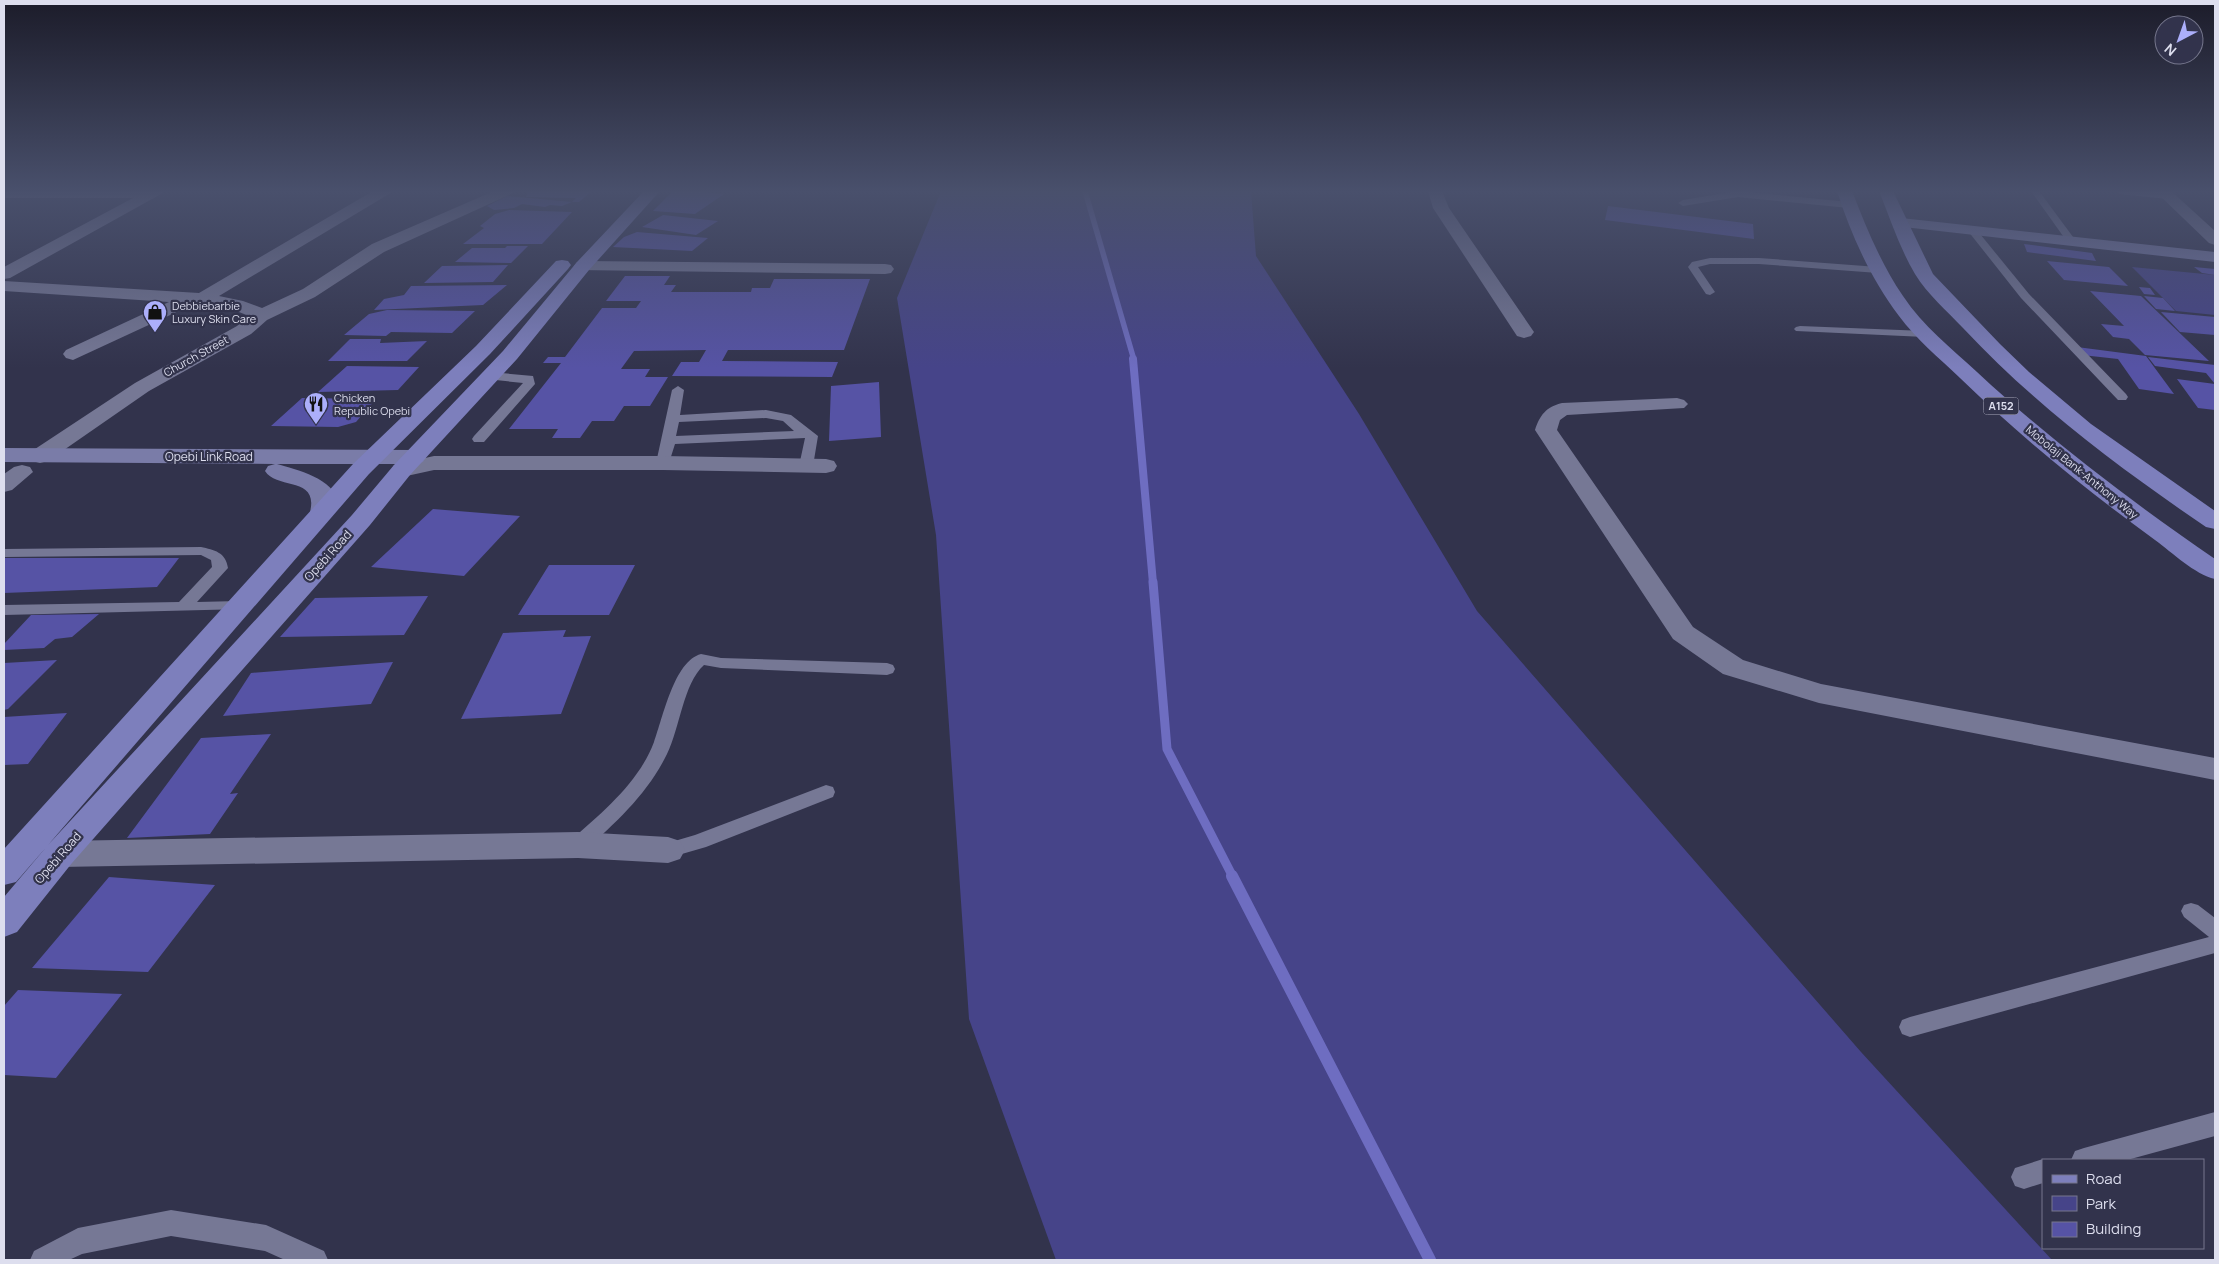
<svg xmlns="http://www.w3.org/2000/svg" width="2219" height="1264" font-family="Manrope,sans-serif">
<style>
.green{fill:#464489}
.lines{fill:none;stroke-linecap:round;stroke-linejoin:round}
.stream-far3{stroke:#6e6dc1;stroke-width:5.5}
.stream-far2{stroke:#6e6dc1;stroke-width:8}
.stream-far1{stroke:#6e6dc1;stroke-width:9}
.stream{stroke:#6e6dc1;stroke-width:12}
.building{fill:#5653a5}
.lane{fill:#767895;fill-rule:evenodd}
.street{fill:#767895;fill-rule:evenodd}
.secondary{fill:#7a7ca8;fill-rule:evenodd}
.primary{fill:#7d7fbc;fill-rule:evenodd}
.labels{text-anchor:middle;stroke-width:4.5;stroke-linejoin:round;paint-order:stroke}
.far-poi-label{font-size:11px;fill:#dddeee;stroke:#32334c;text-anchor:start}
.far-street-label{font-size:11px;fill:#dddeee;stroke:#32334c}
.shield{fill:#32334c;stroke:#aaabbd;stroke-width:1}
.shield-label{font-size:11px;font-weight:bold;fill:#dddeee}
.street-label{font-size:12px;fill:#dddeee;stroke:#32334c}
</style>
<rect width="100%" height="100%" fill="#32334c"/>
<path class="green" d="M 941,191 L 1251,191 L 1256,256 L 1359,414 L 1477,611 L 1861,1052 L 2052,1260 L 1056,1260 L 969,1019 L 936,535 L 897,298 Z
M 2132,267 L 2215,275 L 2215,315 L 2176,311 Z"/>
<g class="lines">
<path class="stream-far3" d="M 1085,191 L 1134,360"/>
<path class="stream-far2" d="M 1133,359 L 1153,583"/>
<path class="stream-far1" d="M 1153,582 L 1167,749 L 1233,877"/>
<path class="stream" d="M 1232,876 L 1430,1260"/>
</g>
<path class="building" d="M 528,191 L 592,191 L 579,202 L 572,202 L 562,206 L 550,205 L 545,207 L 522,204 L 514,208 L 494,210 L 487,206 L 507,196 L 572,202 L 576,198 L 526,197 Z
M 673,191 L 691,191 L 724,194 L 695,214 L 653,211 Z
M 1608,206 L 1753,224 L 1754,239 L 1605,220 Z
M 509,210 L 572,212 L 542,244 L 463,244 L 484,228 L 480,226 L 495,214 Z
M 663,215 L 718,221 L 696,235 L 642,227 Z
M 637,232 L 708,238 L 692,251 L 613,247 L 624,237 Z
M 2024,244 L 2092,253 L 2096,261 L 2027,252 Z
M 507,246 L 528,246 L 511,263 L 455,262 L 472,248 L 505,248 Z
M 2047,261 L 2109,267 L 2128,286 L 2064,280 Z
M 508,265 L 493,282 L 424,283 L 442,266 Z
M 2194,267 L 2215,269 L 2215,275 L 2202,273 Z
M 625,276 L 670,276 L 664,285 L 676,285 L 671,292 L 751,292 L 752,288 L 770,288 L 774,279 L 870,279 L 844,350 L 728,350 L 722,361 L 838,362 L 832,377 L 672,376 L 681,362 L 699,362 L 706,350 L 634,351 L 621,369 L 650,369 L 645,377 L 668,377 L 650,406 L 624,406 L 614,421 L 592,421 L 580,438 L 552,438 L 558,429 L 509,429 L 561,363 L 543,363 L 548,357 L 565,357 L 602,308 L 636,308 L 641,301 L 606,301 Z
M 507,285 L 483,305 L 374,310 L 384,299 L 404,295 L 411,286 Z
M 2139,287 L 2150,288 L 2155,295 L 2144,294 Z
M 2090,291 L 2141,296 L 2209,361 L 2145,355 L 2129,339 L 2113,337 L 2101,324 L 2124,326 Z
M 2144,296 L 2163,298 L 2175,311 L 2156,309 Z
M 387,310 L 475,311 L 452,333 L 391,332 L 386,336 L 344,335 L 369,314 Z
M 2161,312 L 2215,317 L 2215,335 L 2180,332 Z
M 350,339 L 381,339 L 380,343 L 427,341 L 407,361 L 328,361 Z
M 2077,347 L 2146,356 L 2174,394 L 2139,389 L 2118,359 L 2082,355 Z
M 2148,357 L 2215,365 L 2215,410 L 2198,408 L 2177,379 L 2215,384 L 2206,373 L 2155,366 Z
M 347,366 L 419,367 L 398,390 L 318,392 Z
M 879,382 L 881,437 L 829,441 L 831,386 Z
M 302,398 L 376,399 L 356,422 L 338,427 L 271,426 Z
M 433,509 L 520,516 L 464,576 L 371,567 Z
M 4,558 L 179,558 L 157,587 L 4,593 Z
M 549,565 L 635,565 L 609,615 L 518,615 Z
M 428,596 L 404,635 L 280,637 L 315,598 Z
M 99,614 L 72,637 L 55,639 L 44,648 L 4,650 L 4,644 L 31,615 Z
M 566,630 L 563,637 L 591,636 L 561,714 L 461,719 L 503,633 Z
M 57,660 L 8,709 L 4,710 L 4,663 Z
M 393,662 L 371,704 L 223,716 L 251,673 Z
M 67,713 L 28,764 L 4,765 L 4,717 Z
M 271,734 L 230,794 L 238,793 L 210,834 L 127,838 L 201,738 Z
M 109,877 L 215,885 L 148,972 L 32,968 Z
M 18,990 L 122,994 L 56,1078 L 4,1075 L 4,1006 Z"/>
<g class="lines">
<path class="lane" d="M 1738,191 L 1849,202 L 1854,205 L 1849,208 L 1738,197 L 1683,206 L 1678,203 L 1683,200 Z
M 2031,191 L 2039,191 L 2076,241 L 2074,243 L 2068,243 Z
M 2115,191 C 2129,191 2162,188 2172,196 L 2168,199 L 2119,194 Z
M 1973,228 L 1976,229 L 2029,294 L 2126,394 L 2128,397 L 2126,400 L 2118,400 L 2021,298 L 1968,231 Z
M 1710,258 L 1759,258 L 1878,267 L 1883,270 L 1878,273 L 1759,264 L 1710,264 L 1698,267 L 1715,292 L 1710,295 L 1706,294 L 1688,267 L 1692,262 Z
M 1800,326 L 1925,331 L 1931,334 L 1925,337 L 1796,331 L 1794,329 L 1796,327 Z
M 490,372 L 533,376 L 535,384 L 484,442 L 474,442 L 472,439 L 474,436 L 523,383 L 486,379 L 484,376 Z
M 678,386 L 684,390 L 680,415 L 766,410 L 791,415 L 818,436 L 813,466 L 806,470 L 799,466 L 805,438 L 675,444 L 668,466 L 658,466 L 656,463 L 672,390 ZM 766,418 L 783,421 L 794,431 L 676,436 L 679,422 Z
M 201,547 C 214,550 226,552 228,568 L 197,602 L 239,601 L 245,603 L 247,606 L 245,609 L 4,615 L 4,605 L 179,602 L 212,567 L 211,560 L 201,555 L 4,557 L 4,549 Z
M 701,654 L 721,658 L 887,663 L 893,665 L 895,669 L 893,673 L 887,675 L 721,668 L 704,665 C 683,684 680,728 667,754 C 648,793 617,822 585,850 L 578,853 L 571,850 L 568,845 L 571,840 C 603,812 639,782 654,742 C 663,718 674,661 701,654 Z
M 826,785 L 833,787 L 835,792 L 833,797 L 706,847 L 668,858 L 661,855 L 658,850 L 661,845 L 695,835 Z
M 2191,903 L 2198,905 L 2215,918 L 2215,953 L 1910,1037 L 1902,1034 L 1899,1027 L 1902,1020 L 1910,1017 L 2209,937 L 2184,917 L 2181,911 L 2184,905 Z
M 2215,1112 L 2215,1136 L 2127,1160 L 2071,1160 L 2075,1151 L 2084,1148 Z
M 2043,1159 L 2047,1160 L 2043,1160 L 2043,1183 L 2024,1189 L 2015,1186 L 2011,1177 L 2015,1168 Z
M 171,1210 L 266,1225 L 324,1251 L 328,1260 L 285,1260 L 265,1251 L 171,1236 L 82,1254 L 69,1260 L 30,1260 L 34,1251 L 78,1228 Z"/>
<path class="street" d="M 4,191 L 164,191 L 161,194 L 10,278 L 4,279 L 4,267 L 133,198 L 4,198 Z
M 373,191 L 392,191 L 389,194 L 219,296 L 243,301 L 262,308 L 303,289 L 372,244 L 494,191 L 514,191 L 511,194 L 384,252 L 315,297 L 267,320 L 251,334 L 149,391 L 48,461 L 40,463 L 32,461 L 29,456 L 32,451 L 135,383 L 237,326 L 249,316 L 234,310 L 194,304 L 73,360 L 66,358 L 63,354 L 66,350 L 169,302 L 4,291 L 4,281 L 199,293 Z
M 1428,191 L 1442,191 L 1449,208 L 1534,332 L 1531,336 L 1524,338 L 1517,336 L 1433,208 Z
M 2155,191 L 2171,191 L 2215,231 L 2215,245 L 2209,243 Z
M 583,261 L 885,264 L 891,265 L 894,269 L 891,273 L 885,274 L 577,270 L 574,266 L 577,262 Z
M 1677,398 L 1684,400 L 1688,404 L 1684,408 L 1567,415 L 1560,420 L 1557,430 L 1693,627 L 1743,660 L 1821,684 L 2215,758 L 2215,780 L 1819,703 L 1723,674 L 1673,639 L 1535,430 C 1540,415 1546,407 1562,403 Z
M 434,456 L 663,456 L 826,459 L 834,461 L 837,466 L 834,471 L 826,473 L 663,470 L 434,470 L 402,477 L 394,475 L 391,470 L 394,465 Z
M 22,465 L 30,467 L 33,472 L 12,490 L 4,492 L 4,474 L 14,467 Z
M 578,832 L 668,837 L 680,841 L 685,850 L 680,859 L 668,863 L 578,858 L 60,867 L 48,863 L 43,854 L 48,845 L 60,841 Z"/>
<path class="secondary" d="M 1901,218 L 2215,252 L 2215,262 L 1895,226 L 1893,223 L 1895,220 Z
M 4,448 L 415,450 L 423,452 L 426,457 L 423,462 L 415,464 L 277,464 C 299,470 354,484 331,517 L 322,519 L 313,517 L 310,512 C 319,476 277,490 265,471 L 268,466 L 275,464 L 4,462 Z"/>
<path class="primary" d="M 644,191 L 660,191 L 589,270 L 517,359 L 410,475 L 370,525 L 72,863 L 17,932 L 4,937 L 4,897 L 48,845 L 352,515 L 394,465 L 503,351 L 577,262 Z
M 1837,191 L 1852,191 C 1866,227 1881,264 1903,296 C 1923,326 1951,348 1977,372 C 2051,441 2132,502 2215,559 L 2215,579 C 2194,574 2173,553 2155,540 C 2086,490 2021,437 1960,378 C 1939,358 1916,339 1899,316 C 1871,279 1851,235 1837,191 Z
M 1879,191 L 1893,191 L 1933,274 L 2000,344 L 2029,372 L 2091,424 L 2215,511 L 2215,529 L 2206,527 C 2119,468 2035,405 1963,328 C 1947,311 1928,295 1915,274 C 1900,249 1890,218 1879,191 Z
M 562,260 L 568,261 L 571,265 L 568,269 L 490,354 L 369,474 L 16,882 L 4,885 L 4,849 L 353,464 L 476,346 L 556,261 Z"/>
</g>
<linearGradient id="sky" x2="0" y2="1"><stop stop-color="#1c1c2a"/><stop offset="0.52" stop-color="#49506c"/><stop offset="1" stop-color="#49506c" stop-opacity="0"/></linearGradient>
<rect width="2219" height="368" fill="url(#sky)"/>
<defs>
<g id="shop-pin" transform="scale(1.25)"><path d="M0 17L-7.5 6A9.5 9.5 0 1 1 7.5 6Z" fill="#acaffb" stroke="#32334c"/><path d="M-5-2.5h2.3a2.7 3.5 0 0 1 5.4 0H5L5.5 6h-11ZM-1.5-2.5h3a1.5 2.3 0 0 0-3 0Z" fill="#111"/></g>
<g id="restaurant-pin" transform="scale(1.25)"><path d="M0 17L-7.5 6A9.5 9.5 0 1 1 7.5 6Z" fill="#acaffb" stroke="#32334c"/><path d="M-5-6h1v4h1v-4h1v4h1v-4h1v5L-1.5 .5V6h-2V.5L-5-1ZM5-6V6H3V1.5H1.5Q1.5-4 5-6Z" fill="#111"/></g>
</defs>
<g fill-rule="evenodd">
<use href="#shop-pin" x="155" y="312"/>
<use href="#restaurant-pin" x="316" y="404"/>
</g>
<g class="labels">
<g class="far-poi-label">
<text x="172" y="310">Debbiebarbie<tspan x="172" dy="13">Luxury Skin Care</tspan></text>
<text x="334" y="402">Chicken<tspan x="334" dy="13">Republic Opebi</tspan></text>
</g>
<g class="far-street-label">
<text transform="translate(196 356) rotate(-29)" y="4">Church Street</text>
<text transform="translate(2082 472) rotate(39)" y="4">Mobolaji Bank-Anthony Way</text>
</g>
<rect class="shield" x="1983.5" y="397.5" width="35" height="17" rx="4"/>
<g class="shield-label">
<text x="2001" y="410">A152</text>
</g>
<g class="street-label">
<text x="209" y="461">Opebi Link Road</text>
<text transform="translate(328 556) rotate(-48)" y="4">Opebi Road</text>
<text transform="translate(58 858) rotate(-49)" y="4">Opebi Road</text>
</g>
</g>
<rect width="2219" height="1264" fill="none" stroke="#dddeee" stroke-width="10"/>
<rect x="2042" y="1159" width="162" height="90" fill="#32334c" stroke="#76778d"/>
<rect x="2052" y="1175" width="25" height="8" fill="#7d7fbc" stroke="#76778d"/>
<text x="2086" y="1184" font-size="15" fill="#dddeee">Road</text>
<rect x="2052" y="1196" width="25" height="15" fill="#464489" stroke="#76778d"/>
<text x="2086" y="1209" font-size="15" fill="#dddeee">Park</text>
<rect x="2052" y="1222" width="25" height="15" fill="#5653a5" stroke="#76778d"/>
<text x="2086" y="1234" font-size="15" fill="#dddeee">Building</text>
<g transform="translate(2179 40) rotate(221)"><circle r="24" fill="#32334c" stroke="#76778d"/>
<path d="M0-4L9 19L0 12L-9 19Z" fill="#acaffb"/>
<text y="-8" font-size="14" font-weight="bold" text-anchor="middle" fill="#dddeee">N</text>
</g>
</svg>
